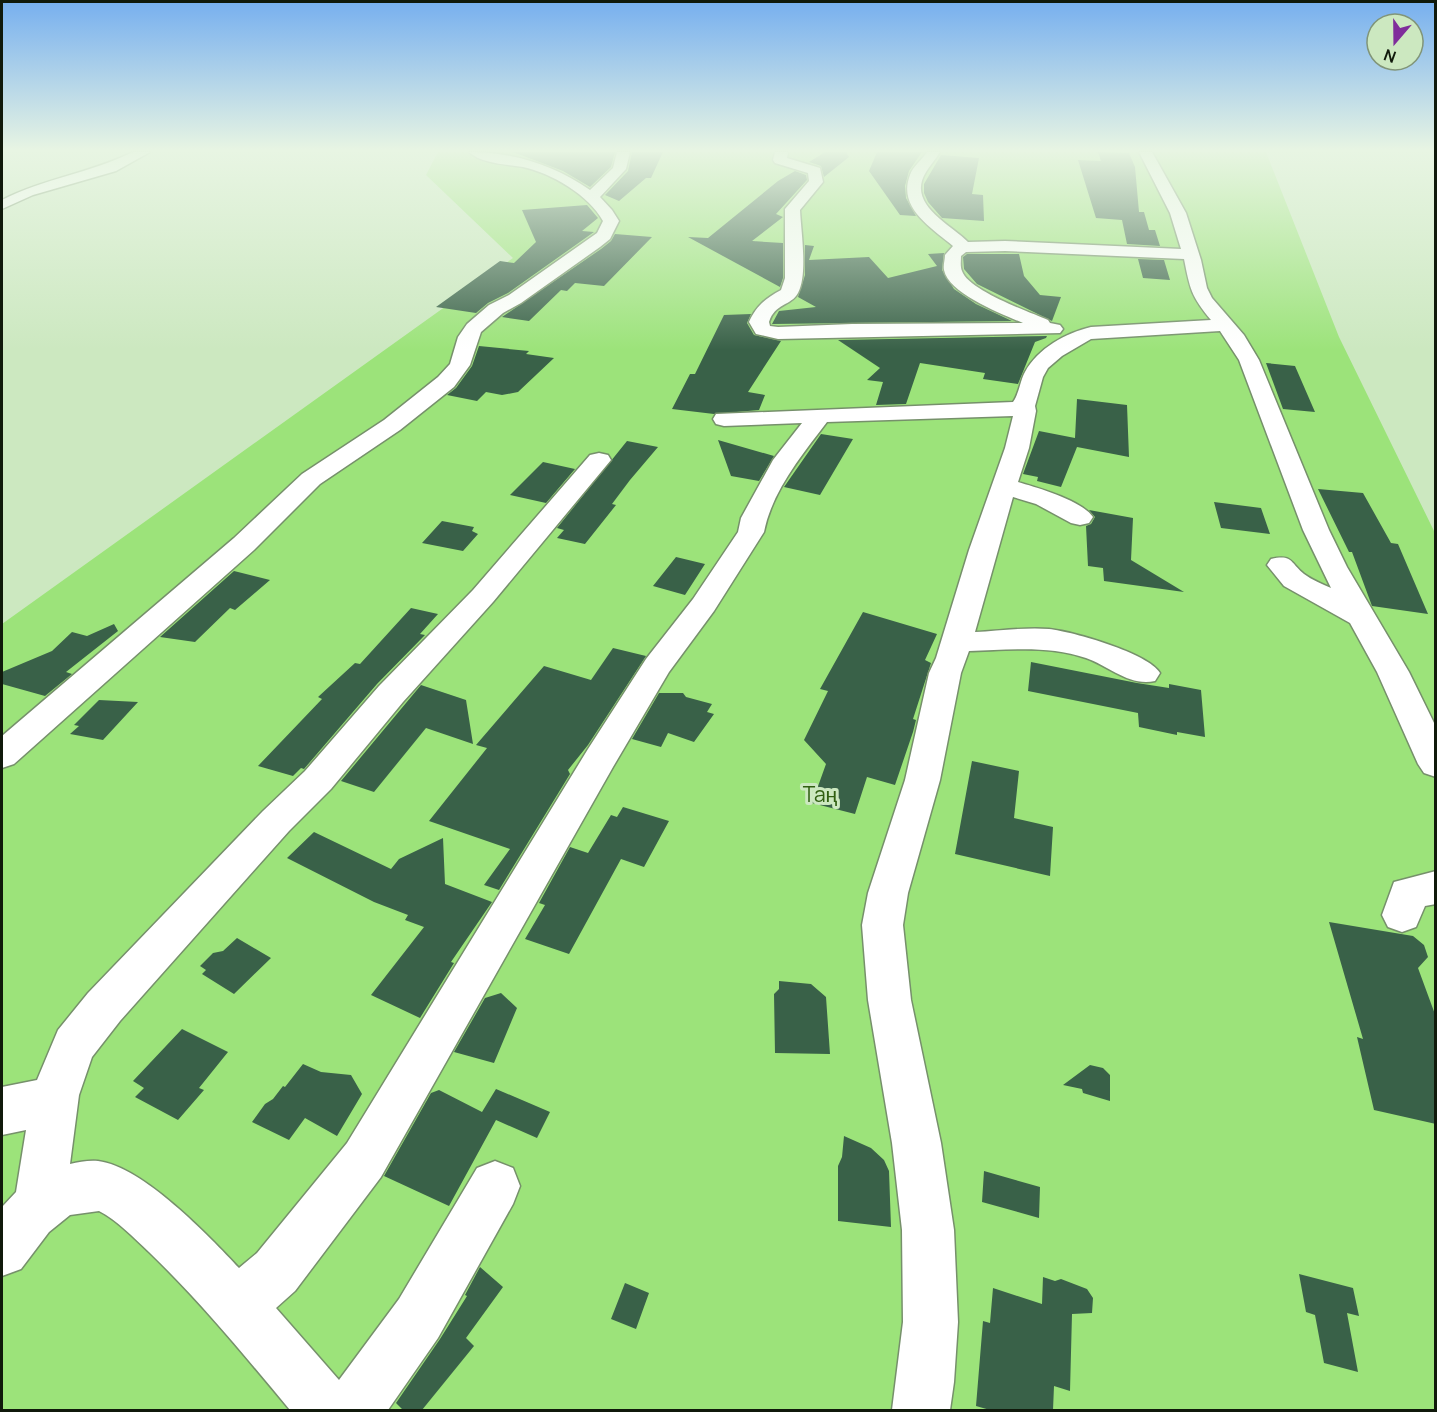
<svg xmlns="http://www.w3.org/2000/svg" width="1437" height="1412" font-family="Manrope,sans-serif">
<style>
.green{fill:#9ce37a}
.building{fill:#396148}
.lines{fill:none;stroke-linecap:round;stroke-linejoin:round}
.street-casing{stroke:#76906b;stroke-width:3}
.street{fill:#fff;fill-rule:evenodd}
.labels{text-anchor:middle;stroke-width:6;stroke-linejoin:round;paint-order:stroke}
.park-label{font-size:21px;fill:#305f11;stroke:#cce8c0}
</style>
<rect width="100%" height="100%" fill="#cce8c0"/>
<path class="green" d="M 438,152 L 1266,152 L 1339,337 L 1435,533 L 1435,1410 L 2,1410 L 2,624 L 513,258 L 426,175 Z"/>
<path class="building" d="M 513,152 L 615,152 L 611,167 L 590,187 L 563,171 Z
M 632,152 L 663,152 L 651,178 L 646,178 L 619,201 L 605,195 L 628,171 Z
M 825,152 L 846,152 L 849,157 L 824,177 L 821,166 L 809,162 Z
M 877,152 L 922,152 L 909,171 L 905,186 L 906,198 L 916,216 L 900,215 L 869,171 Z
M 1098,152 L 1129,153 L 1135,167 L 1139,212 L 1144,212 L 1149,230 L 1155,230 L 1160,246 L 1127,244 L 1122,220 L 1096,218 L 1078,160 L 1101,161 Z
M 941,155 L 979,158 L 972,194 L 983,195 L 984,221 L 942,218 L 928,202 L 924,193 L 924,184 Z
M 795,171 L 806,175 L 807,180 L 776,214 L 783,217 L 752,241 L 783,243 L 783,278 L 780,287 L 688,237 L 708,238 L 778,181 Z
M 587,205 L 598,218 L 582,231 L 594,232 L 508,293 L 488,303 L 476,313 L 436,307 L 500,261 L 514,263 L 536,242 L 522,210 Z
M 615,234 L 652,237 L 604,286 L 575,283 L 567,291 L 561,290 L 529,321 L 502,317 L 601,249 L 611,241 Z
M 805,245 L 814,246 L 809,260 L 869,257 L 888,278 L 937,266 L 928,254 L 944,253 L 942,270 L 954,289 L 976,304 L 1012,321 L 772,324 L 779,311 L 816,307 L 798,297 L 805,275 Z
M 967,254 L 1019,254 L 1024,276 L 1040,295 L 1061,297 L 1052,321 L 977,284 L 964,269 L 963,257 Z
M 1138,259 L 1164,260 L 1170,280 L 1143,278 Z
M 751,314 L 747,323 L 754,335 L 781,341 L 748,392 L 765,395 L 759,410 L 714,414 L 672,409 L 690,374 L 695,374 L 724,315 Z
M 1047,336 L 1046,338 L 1035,342 L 1018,384 L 983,379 L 985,373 L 920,363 L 906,404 L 876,405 L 883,382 L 867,380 L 880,368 L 838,340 Z
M 479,346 L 529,351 L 526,354 L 554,358 L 518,392 L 502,395 L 486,392 L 477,401 L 447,395 L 456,388 L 472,366 Z
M 1266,363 L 1295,366 L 1315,412 L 1283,409 Z
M 1077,399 L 1127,405 L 1129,457 L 1077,447 L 1061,487 L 1037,481 L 1038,477 L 1023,474 L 1039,431 L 1075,438 Z
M 821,434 L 853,439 L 820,495 L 784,487 Z
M 718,440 L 774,456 L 759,481 L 731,476 Z
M 627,441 L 658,447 L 630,480 L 612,504 L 616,505 L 585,544 L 557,538 L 564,530 L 557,528 Z
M 543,462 L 575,469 L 546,503 L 510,495 Z
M 1318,489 L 1363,493 L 1391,543 L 1398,544 L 1428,614 L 1372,606 L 1352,552 L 1349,552 Z
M 1214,502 L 1261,508 L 1270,534 L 1221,528 Z
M 1089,510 L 1133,518 L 1131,560 L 1184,592 L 1104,581 L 1103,568 L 1088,566 L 1086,526 L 1091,524 L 1095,517 Z
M 442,521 L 474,527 L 472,531 L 478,534 L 463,551 L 422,543 Z
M 676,557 L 705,564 L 685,595 L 653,586 Z
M 234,571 L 270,580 L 235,610 L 230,608 L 195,642 L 160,637 Z
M 411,608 L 438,614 L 420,634 L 425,635 L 377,684 L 304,769 L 301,768 L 293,776 L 258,766 L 322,699 L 318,697 L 355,663 L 360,664 Z
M 863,612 L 937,634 L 925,660 L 931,663 L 913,719 L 916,720 L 913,732 L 895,785 L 867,777 L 855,814 L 812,803 L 826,764 L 804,740 L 828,691 L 820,689 Z
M 114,624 L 118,631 L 66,672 L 72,674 L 45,696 L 2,684 L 2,672 L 52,651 L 72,632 L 87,636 Z
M 613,648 L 646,656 L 588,745 L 568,770 L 570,774 L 499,890 L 484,885 L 510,849 L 429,821 L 487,748 L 476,745 L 544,666 L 591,680 Z
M 1031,662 L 1137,683 L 1169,688 L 1169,684 L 1201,690 L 1205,737 L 1177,732 L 1177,735 L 1139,727 L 1138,713 L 1028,691 Z
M 421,685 L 466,700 L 473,744 L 426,728 L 374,792 L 341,781 Z
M 659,693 L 683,693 L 686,697 L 712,704 L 707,712 L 714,714 L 694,742 L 668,733 L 661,747 L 632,739 Z
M 99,700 L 138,702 L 103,740 L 70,734 L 79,726 L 74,725 Z
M 972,761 L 1019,771 L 1014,818 L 1053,827 L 1050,876 L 955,854 Z
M 623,807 L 669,821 L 644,867 L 621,859 L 569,954 L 525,939 L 545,905 L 539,903 L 570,847 L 588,853 L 611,815 L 617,817 Z
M 314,832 L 391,869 L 399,859 L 443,838 L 445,884 L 492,902 L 451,962 L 454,963 L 420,1018 L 371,995 L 424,927 L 405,920 L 408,915 L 374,902 L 287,858 Z
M 1329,922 L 1413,936 L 1424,945 L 1428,957 L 1418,968 L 1436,1017 L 1436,1124 L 1374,1110 L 1357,1037 L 1363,1039 Z
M 237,938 L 271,958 L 234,994 L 202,974 L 206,970 L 200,966 L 213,953 L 223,951 Z
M 779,981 L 811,984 L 826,997 L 830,1054 L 775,1053 L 774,994 L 779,989 Z
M 501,993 L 517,1008 L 494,1063 L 454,1052 L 485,998 Z
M 182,1029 L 228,1052 L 199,1088 L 204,1090 L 178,1120 L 135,1097 L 144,1088 L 133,1081 Z
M 303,1064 L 321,1072 L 351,1075 L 362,1094 L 337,1136 L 305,1118 L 289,1140 L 252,1122 L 265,1104 L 273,1099 L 283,1086 L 285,1087 Z
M 1090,1065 L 1103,1068 L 1110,1075 L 1110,1101 L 1083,1093 L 1082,1089 L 1063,1085 Z
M 496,1089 L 550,1112 L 537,1138 L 496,1120 L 449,1206 L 384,1176 L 431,1093 L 439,1090 L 482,1112 Z
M 844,1136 L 871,1148 L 884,1160 L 889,1171 L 891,1227 L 838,1221 L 838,1166 L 842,1157 Z
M 984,1171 L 1040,1187 L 1039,1218 L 982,1202 Z
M 480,1267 L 503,1287 L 466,1338 L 474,1346 L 422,1410 L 403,1410 L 396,1403 L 440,1339 L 467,1296 L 465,1295 Z
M 1299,1274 L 1353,1288 L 1359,1316 L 1347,1313 L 1358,1372 L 1324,1363 L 1315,1315 L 1306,1312 Z
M 1043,1277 L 1055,1281 L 1061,1279 L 1087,1289 L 1093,1298 L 1092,1313 L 1072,1314 L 1070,1391 L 1054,1386 L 1053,1410 L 990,1410 L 976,1406 L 983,1321 L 990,1323 L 993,1288 L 1042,1304 Z
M 625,1283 L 649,1293 L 636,1329 L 611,1319 Z"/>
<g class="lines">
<g class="street-casing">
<path id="street" d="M 133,152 L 150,152 L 116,171 L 33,195 L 2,209 L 2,200 C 43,179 90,173 133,152 Z
M 469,152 C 513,152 554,165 590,190 L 613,168 L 617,152 L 630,152 L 626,169 L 600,197 L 612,210 L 619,221 L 610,239 L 600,247 L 521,303 L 503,313 L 481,332 L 470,365 L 454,387 L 400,430 L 320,484 L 254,550 L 14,764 L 2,768 L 2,736 L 234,538 L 302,474 L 384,420 L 438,377 L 450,364 L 458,337 L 467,324 L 489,305 L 509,295 L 597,233 L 603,221 C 589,195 551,173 523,167 C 506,164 482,164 469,152 Z
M 775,152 L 788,152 L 787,158 L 820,168 L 823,182 L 800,210 C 801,232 808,274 798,293 C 791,306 775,303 769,322 L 770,326 L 778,327 L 852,324 L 1023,323 C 1002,314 949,294 944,270 C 943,265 945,260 945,255 L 953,246 C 932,228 897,208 910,175 C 913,166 922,160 927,152 L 940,152 C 936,159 930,165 926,172 C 906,204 950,224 968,242 L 1005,241 L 1181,249 L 1170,213 L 1139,152 L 1152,152 L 1186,213 L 1201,260 L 1207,288 L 1212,298 L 1244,335 L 1259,360 L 1329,530 L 1347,567 L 1409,672 L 1436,727 L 1436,777 L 1424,773 L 1418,764 L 1377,672 L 1350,623 L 1284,586 L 1267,565 L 1271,559 C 1293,554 1290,563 1304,574 C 1312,580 1322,584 1331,588 L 1303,530 L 1239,360 L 1220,331 L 1091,339 L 1062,356 L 1048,368 L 1043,377 L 1035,406 L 1036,411 L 1029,448 L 1018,482 C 1038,488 1081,500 1093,517 L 1089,523 L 1080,525 L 1071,523 L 1036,504 L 1013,497 L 975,632 C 999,631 1025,627 1049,629 C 1074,632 1148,653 1160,673 L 1155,681 C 1130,687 1109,666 1086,658 C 1048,645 1009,650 969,651 L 961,673 L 940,780 L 908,893 L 903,925 L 911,1000 L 941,1143 L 954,1230 L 958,1322 L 954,1382 L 950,1410 L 892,1410 L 903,1322 L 902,1230 L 892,1143 L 868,1000 L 862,925 L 868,893 L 905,780 L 929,673 L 936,658 L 969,550 L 1005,448 L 1013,416 L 827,422 C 802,455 772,491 764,532 L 714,611 L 669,672 L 613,767 L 381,1177 L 295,1291 L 276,1308 L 339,1380 L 399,1299 L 477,1168 L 495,1161 L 513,1168 L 520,1186 L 513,1204 L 438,1338 L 388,1410 L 290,1410 C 245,1356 200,1301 149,1252 C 134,1238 117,1220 99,1211 L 70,1215 L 49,1232 L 21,1269 L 2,1276 L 2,1207 L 16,1192 L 26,1130 L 2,1135 L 2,1087 L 37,1080 L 58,1030 L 88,993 L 263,811 L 305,771 L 379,686 L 473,590 L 590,455 L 599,453 L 608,455 L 611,460 L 493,602 L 403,702 L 331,789 L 289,831 L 120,1021 L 92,1057 L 79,1095 L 70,1164 C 79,1162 89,1160 98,1161 C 142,1166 209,1236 239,1268 L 257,1253 L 347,1143 L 588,749 L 646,659 L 693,599 L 738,532 L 741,518 L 773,460 L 802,423 L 724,426 L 716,424 L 713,419 L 716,414 L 1013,402 C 1019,394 1020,381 1025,372 C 1038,348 1066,333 1091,327 L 1211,320 C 1191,296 1190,289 1184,259 L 1005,251 L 966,252 L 961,256 C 961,261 960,266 962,271 C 968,290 1029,312 1048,320 L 1050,323 L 1060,325 L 1063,329 L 1060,333 L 778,339 L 756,334 L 749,322 C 756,306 766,298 781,290 L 785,278 L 785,209 L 809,181 L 808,173 L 775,163 L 773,160 Z
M 1436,871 L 1436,904 L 1425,906 L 1416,927 L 1402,932 L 1388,927 L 1382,915 L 1394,882 Z"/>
</g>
<use href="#street" class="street"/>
</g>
<linearGradient id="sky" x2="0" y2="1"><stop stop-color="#76afef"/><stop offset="0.43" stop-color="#e8f5e3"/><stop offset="1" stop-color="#e8f5e3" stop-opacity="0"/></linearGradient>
<rect width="1437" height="350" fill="url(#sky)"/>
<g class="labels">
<g class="park-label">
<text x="820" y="802">Таң</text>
</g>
</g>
<rect width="1437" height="1412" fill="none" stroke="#10190b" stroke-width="6"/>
<g transform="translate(1395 42) rotate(200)"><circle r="28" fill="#cce8c0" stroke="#819578" stroke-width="1.5"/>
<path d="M0-4.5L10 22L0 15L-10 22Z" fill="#7f2c9b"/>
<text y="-9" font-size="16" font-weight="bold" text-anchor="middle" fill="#10190b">N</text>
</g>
</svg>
